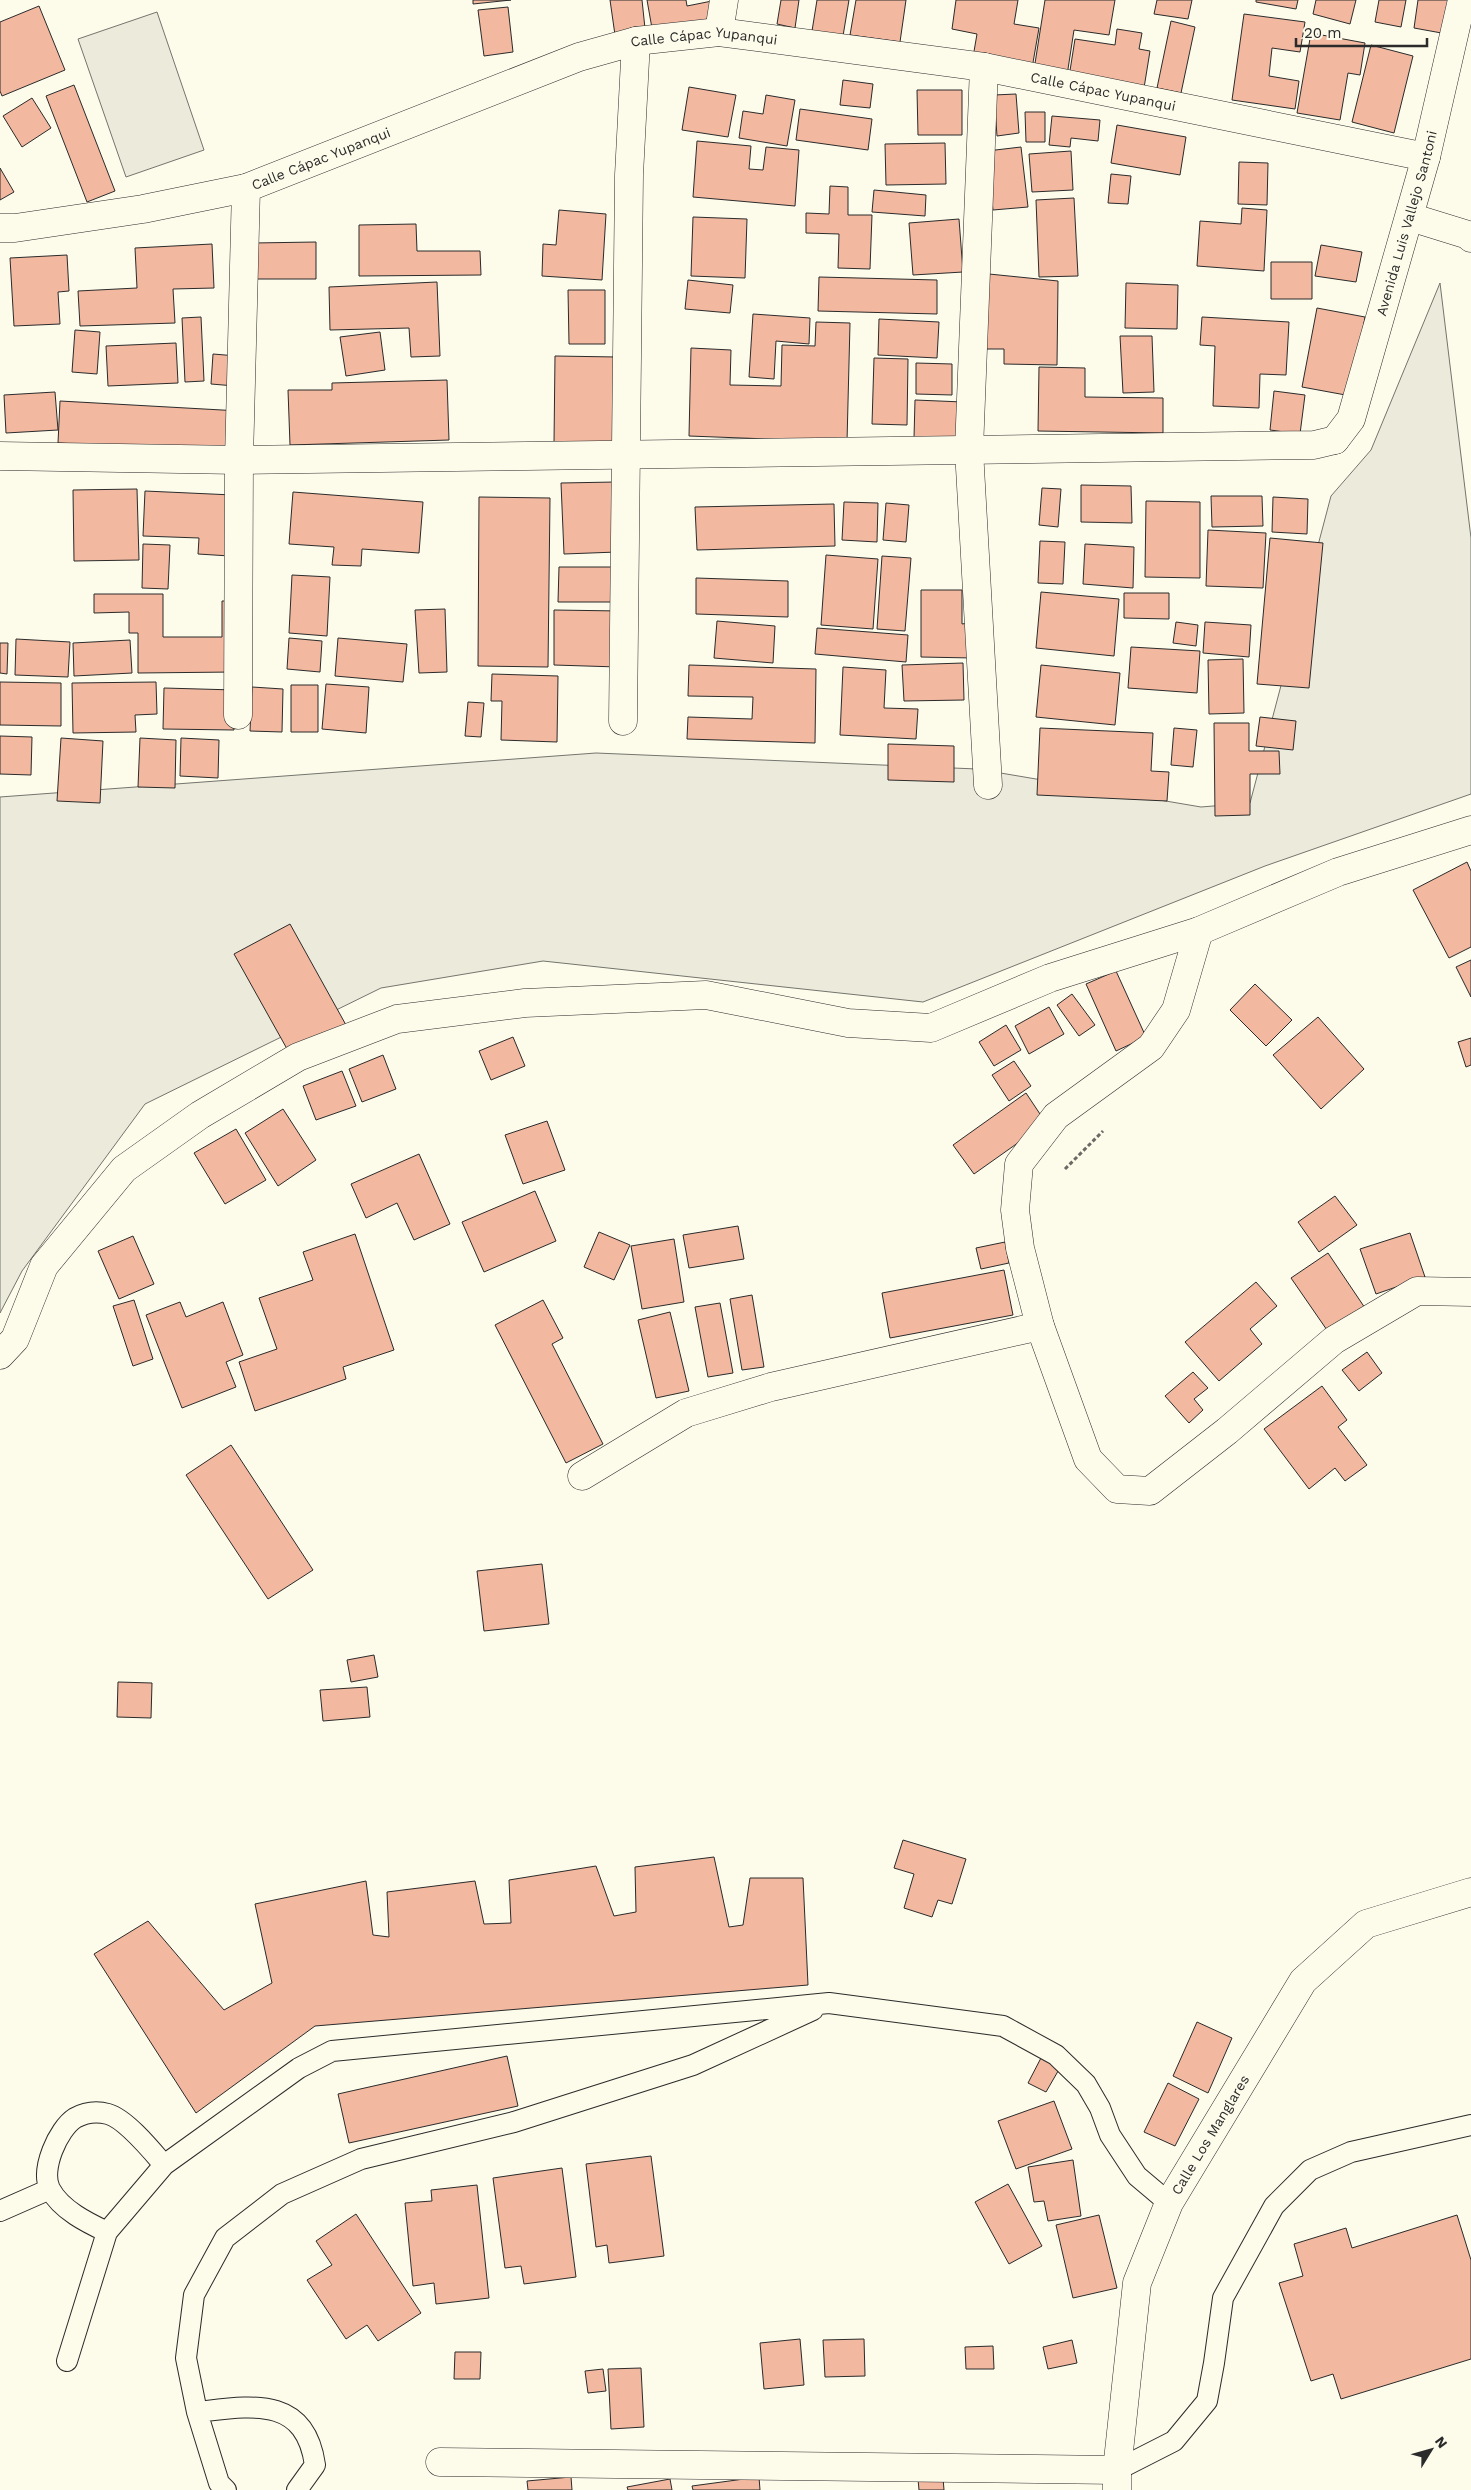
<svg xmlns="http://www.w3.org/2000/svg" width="1471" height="2490" font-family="'Work Sans',sans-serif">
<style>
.green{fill:#ecebdb;stroke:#74746e}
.building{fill:#f2b8a0;stroke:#2b2b2b}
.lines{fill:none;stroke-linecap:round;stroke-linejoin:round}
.lane-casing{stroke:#2b2b2b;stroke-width:22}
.street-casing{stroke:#2b2b2b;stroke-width:29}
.secondary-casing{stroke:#2b2b2b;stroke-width:29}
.path{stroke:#6a6964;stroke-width:3;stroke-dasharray:4 2.5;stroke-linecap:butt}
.lane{stroke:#fdfbea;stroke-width:20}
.street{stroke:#fdfbea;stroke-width:28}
.secondary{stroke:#fdfbea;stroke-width:28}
.labels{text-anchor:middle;stroke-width:4;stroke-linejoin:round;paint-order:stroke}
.street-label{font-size:14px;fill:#2b2b2b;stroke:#fdfbea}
</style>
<rect width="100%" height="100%" fill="#fdfbea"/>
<path class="green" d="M 157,12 L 204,150 L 126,177 L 78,39 Z
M 1440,283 L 1471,538 L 1471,794 L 1265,866 L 923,1002 L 543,961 L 381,988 L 145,1104 L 22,1271 L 0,1313 L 0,797 L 596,753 L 977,769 L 1201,807 L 1250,803 L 1331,496 L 1371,450 Z"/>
<path class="building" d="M 473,0 L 511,0 L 473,4 Z
M 610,0 L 642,0 L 646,38 L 616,42 Z
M 647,0 L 686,0 L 687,6 L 712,1 L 716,23 L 653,34 Z
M 781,0 L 799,0 L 795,28 L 777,24 Z
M 817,0 L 849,0 L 843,36 L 812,31 Z
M 856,0 L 906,0 L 900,42 L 850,35 Z
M 956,0 L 1018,0 L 1014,24 L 1039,28 L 1031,74 L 972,63 L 977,34 L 952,29 Z
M 1045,0 L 1115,0 L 1109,35 L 1074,30 L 1066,82 L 1033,76 Z
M 1157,0 L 1192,0 L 1188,19 L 1154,14 Z
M 1256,0 L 1298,0 L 1296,9 L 1256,2 Z
M 1316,0 L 1356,0 L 1350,24 L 1313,14 Z
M 1379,0 L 1406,0 L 1401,27 L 1375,22 Z
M 1418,0 L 1453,0 L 1447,34 L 1414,28 Z
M 39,6 L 65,70 L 2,96 L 0,91 L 0,22 Z
M 508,7 L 513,52 L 484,56 L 478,10 Z
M 1244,14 L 1305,22 L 1300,52 L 1272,48 L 1269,76 L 1299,81 L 1295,109 L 1232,100 Z
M 1171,21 L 1195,27 L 1181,93 L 1157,88 Z
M 1117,29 L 1142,33 L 1139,49 L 1150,51 L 1144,88 L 1069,77 L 1075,39 L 1115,45 Z
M 1311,33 L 1365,43 L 1360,75 L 1348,73 L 1340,120 L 1297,113 Z
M 1371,45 L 1413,56 L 1394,133 L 1352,122 Z
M 843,80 L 873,84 L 870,108 L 840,105 Z
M 74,85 L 115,191 L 87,202 L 46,96 Z
M 689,87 L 736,95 L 728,137 L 682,130 Z
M 917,90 L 962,90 L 962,135 L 918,135 Z
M 1016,94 L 1019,133 L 997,136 L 994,95 Z
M 766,95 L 795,100 L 787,146 L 739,138 L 743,111 L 763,114 Z
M 32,98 L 51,128 L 22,147 L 3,116 Z
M 800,109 L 872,119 L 868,150 L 796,140 Z
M 1025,112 L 1045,112 L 1045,142 L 1026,142 Z
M 1052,116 L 1100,120 L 1098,141 L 1071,138 L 1070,147 L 1049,145 Z
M 1117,125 L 1186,137 L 1180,175 L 1111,163 Z
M 697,141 L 751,146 L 749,169 L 763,170 L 766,147 L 799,150 L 795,206 L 693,197 Z
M 945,143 L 946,184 L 886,185 L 885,144 Z
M 1021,147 L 1028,207 L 993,210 L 987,151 Z
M 1071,151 L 1073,190 L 1032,192 L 1029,154 Z
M 1239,162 L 1268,163 L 1267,205 L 1238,204 Z
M 0,168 L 14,192 L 0,200 Z
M 1111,174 L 1131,176 L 1128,204 L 1108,203 Z
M 830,186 L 848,187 L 848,215 L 872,215 L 870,269 L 838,268 L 839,234 L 806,233 L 806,213 L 829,214 Z
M 874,190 L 926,195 L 925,216 L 872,212 Z
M 1074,198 L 1078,276 L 1039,277 L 1036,200 Z
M 1242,208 L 1267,210 L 1264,271 L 1197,266 L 1200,221 L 1241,224 Z
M 559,210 L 606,214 L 602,280 L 542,276 L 543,244 L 556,245 Z
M 693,217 L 747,219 L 745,278 L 691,276 Z
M 959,219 L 963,272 L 913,275 L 909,223 Z
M 416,224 L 417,251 L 480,251 L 481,275 L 359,276 L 359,225 Z
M 316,242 L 316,279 L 254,279 L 253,243 Z
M 212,244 L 214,288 L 173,289 L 175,323 L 80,326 L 78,291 L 137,288 L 135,248 Z
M 1321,245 L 1362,252 L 1356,282 L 1315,276 Z
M 67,255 L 69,291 L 58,292 L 60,324 L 14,326 L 10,258 Z
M 1271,262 L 1312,262 L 1312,299 L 1271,299 Z
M 989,274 L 1058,281 L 1057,365 L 1004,364 L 1004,349 L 986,349 Z
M 819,277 L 937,280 L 937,314 L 818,311 Z
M 688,280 L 733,285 L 730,313 L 685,309 Z
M 437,282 L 440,356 L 411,357 L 409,328 L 330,330 L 329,287 Z
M 1126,283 L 1178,285 L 1177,329 L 1125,328 Z
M 568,290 L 605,290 L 605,344 L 569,344 Z
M 1317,308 L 1365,317 L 1351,396 L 1302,387 Z
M 753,314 L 810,318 L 809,344 L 776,341 L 774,379 L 749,377 Z
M 201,317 L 204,381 L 185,382 L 182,318 Z
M 1202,317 L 1289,322 L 1286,375 L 1260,374 L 1259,408 L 1213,406 L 1215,346 L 1200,345 Z
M 879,319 L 939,322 L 937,358 L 878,355 Z
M 816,322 L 850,323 L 847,442 L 689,436 L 691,348 L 731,350 L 730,385 L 781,386 L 782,345 L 815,346 Z
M 75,330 L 100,332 L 97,374 L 72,372 Z
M 380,332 L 385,370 L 346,376 L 340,337 Z
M 1120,336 L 1152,336 L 1154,392 L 1123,393 Z
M 176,343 L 178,383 L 108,386 L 106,346 Z
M 213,354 L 237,356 L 235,386 L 211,384 Z
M 555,356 L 617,357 L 616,445 L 554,443 Z
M 874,358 L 908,359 L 907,425 L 872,424 Z
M 916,363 L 952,364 L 952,395 L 916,394 Z
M 1039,367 L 1085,368 L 1085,397 L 1163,398 L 1163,433 L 1038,431 Z
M 447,380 L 449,440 L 290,445 L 288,390 L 332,390 L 332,383 Z
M 1274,391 L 1305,395 L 1300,434 L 1270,430 Z
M 55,392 L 58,430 L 6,433 L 4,395 Z
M 915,400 L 963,402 L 960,439 L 914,438 Z
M 60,401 L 240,411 L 237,453 L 58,443 Z
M 615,482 L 617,552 L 564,554 L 561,483 Z
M 1081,485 L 1131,486 L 1132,523 L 1081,522 Z
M 1042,488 L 1061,489 L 1058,527 L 1039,525 Z
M 137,489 L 139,560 L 74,561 L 73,490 Z
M 145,491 L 233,495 L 230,556 L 198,554 L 199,538 L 143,536 Z
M 293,492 L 423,502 L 419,553 L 362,549 L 361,566 L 332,565 L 334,547 L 289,544 Z
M 1211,496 L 1262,496 L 1263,526 L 1212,527 Z
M 479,497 L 550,498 L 548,667 L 478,666 Z
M 1273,497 L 1308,499 L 1307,534 L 1272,532 Z
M 1146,501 L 1200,502 L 1200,578 L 1145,577 Z
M 844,502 L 878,503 L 877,542 L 842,540 Z
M 886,503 L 909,505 L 906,542 L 883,540 Z
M 834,504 L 835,546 L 697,550 L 695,507 Z
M 1208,530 L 1266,533 L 1263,588 L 1206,586 Z
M 1270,538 L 1323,543 L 1309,688 L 1257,684 Z
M 1040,541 L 1065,542 L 1063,584 L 1038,583 Z
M 143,544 L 170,545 L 168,589 L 142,588 Z
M 1085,544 L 1134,547 L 1133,588 L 1083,584 Z
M 826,555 L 878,559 L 873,629 L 821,625 Z
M 882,556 L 911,558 L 905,631 L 877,629 Z
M 559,567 L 619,567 L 619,602 L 558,602 Z
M 292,575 L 330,577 L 327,636 L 289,633 Z
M 696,578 L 788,581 L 788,617 L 696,614 Z
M 921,590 L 962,590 L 962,624 L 974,622 L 973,658 L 921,657 Z
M 1041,592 L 1119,599 L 1114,656 L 1036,648 Z
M 1124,593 L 1169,593 L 1169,619 L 1124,618 Z
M 94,594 L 163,594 L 163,637 L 222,637 L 222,601 L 235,601 L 234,672 L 138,673 L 138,633 L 129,633 L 129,612 L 94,613 Z
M 445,609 L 447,672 L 419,673 L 415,610 Z
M 554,610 L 620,611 L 618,667 L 554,665 Z
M 717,621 L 775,626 L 773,663 L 714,658 Z
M 1176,622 L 1198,625 L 1196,646 L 1173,643 Z
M 1205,622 L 1251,625 L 1249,657 L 1203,653 Z
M 817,628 L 908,635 L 906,662 L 815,654 Z
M 289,638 L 322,641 L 320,672 L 287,669 Z
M 338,638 L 407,644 L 403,682 L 335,676 Z
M 16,639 L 70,642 L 68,677 L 15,675 Z
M 130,640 L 132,673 L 74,676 L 73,643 Z
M 0,643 L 8,643 L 7,674 L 0,673 Z
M 1131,647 L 1200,651 L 1197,693 L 1128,688 Z
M 1243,659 L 1244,713 L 1209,714 L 1208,660 Z
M 963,663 L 964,700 L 904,701 L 902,665 Z
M 689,665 L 816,669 L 815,743 L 687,739 L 688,717 L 752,719 L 753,697 L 688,696 Z
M 1041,665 L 1120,673 L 1115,725 L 1036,717 Z
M 843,667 L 886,670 L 884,708 L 918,709 L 916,739 L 840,735 Z
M 492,674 L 558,676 L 557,742 L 501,740 L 502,701 L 491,701 Z
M 0,682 L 61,683 L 61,726 L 0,725 Z
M 156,682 L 157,714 L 135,715 L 136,732 L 73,733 L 72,683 Z
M 326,684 L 369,687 L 366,733 L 322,729 Z
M 291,685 L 318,685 L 318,732 L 291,732 Z
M 252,687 L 283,689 L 282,732 L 250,731 Z
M 164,688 L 235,690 L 234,730 L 163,729 Z
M 468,702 L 484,703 L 481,737 L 465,736 Z
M 1260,717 L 1296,721 L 1293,750 L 1256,746 Z
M 1214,723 L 1249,723 L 1249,751 L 1279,751 L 1280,774 L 1250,774 L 1250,815 L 1215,816 Z
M 1040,728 L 1153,733 L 1151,771 L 1169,772 L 1167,801 L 1037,795 Z
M 1174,728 L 1197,730 L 1193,767 L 1171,765 Z
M 0,736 L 32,737 L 31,775 L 0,774 Z
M 61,738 L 103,741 L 100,803 L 57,801 Z
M 140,738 L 176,740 L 175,788 L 138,787 Z
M 181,738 L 219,740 L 218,778 L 180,776 Z
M 888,744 L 954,746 L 954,782 L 888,780 Z
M 1467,862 L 1471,871 L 1471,947 L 1449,958 L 1413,890 Z
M 290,924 L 346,1025 L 291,1056 L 234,954 Z
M 1471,960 L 1471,997 L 1456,967 Z
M 1116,971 L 1146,1037 L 1116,1051 L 1086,984 Z
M 1255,984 L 1292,1020 L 1266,1046 L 1230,1010 Z
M 1072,994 L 1095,1025 L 1079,1036 L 1057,1005 Z
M 1049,1007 L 1064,1034 L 1029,1054 L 1015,1026 Z
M 1318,1017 L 1364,1069 L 1321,1109 L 1273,1055 Z
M 1006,1025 L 1021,1050 L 994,1066 L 979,1042 Z
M 513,1037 L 525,1066 L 491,1080 L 479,1051 Z
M 1471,1038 L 1471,1065 L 1466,1067 L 1458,1042 Z
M 383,1055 L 396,1089 L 362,1102 L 349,1069 Z
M 1014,1061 L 1031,1086 L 1009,1101 L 992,1075 Z
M 342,1071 L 356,1106 L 316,1120 L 303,1086 Z
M 1026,1093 L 1046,1123 L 974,1174 L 953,1145 Z
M 283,1109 L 316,1160 L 278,1186 L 245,1133 Z
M 547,1121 L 565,1170 L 523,1184 L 505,1135 Z
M 236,1129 L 266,1180 L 225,1204 L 194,1153 Z
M 419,1154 L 450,1224 L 414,1240 L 397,1203 L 366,1218 L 351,1184 Z
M 535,1191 L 556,1241 L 484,1272 L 462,1222 Z
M 1335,1196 L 1357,1225 L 1319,1252 L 1298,1222 Z
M 738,1226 L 744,1259 L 689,1268 L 683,1235 Z
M 599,1232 L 630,1245 L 614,1280 L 584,1267 Z
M 1410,1233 L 1425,1277 L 1376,1294 L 1360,1249 Z
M 355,1234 L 394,1350 L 343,1367 L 346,1379 L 255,1411 L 239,1362 L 277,1349 L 259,1298 L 313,1280 L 303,1252 Z
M 133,1236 L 154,1284 L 119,1299 L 98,1251 Z
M 674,1239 L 684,1302 L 642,1309 L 631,1246 Z
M 1005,1242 L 1009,1263 L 981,1269 L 976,1248 Z
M 1328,1253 L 1365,1308 L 1329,1333 L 1291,1278 Z
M 1004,1270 L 1013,1315 L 890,1338 L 882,1293 Z
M 1256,1282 L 1277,1306 L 1250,1329 L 1262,1344 L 1219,1381 L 1185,1342 Z
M 752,1295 L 764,1367 L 742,1370 L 730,1299 Z
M 134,1300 L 153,1359 L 133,1366 L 113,1306 Z
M 543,1300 L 563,1338 L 552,1344 L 603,1444 L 566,1463 L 495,1325 Z
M 180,1302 L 186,1317 L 223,1302 L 243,1355 L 226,1362 L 236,1387 L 182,1408 L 146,1315 Z
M 720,1303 L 733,1373 L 708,1377 L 695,1307 Z
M 670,1312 L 689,1391 L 656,1398 L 638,1320 Z
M 1367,1352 L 1382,1373 L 1359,1391 L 1342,1370 Z
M 1193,1372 L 1208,1388 L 1194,1399 L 1203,1410 L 1189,1423 L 1165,1396 Z
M 1322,1386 L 1347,1420 L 1338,1427 L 1367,1465 L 1345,1481 L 1335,1468 L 1309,1489 L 1264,1429 Z
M 231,1445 L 313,1570 L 268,1599 L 186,1475 Z
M 542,1564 L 549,1624 L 484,1631 L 477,1571 Z
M 374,1655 L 378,1677 L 351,1682 L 347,1660 Z
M 118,1682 L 152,1683 L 151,1718 L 117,1717 Z
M 367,1687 L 370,1717 L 323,1721 L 320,1690 Z
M 903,1840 L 966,1859 L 952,1904 L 938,1900 L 932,1917 L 904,1908 L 914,1874 L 894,1868 Z
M 714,1857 L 729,1927 L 743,1925 L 750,1878 L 803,1878 L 808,1985 L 315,2026 L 196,2113 L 94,1954 L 148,1921 L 224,2010 L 272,1983 L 255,1904 L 366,1881 L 373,1935 L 389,1937 L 387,1892 L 475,1881 L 484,1924 L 511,1923 L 509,1880 L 596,1866 L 614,1916 L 636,1912 L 635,1867 Z
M 1197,2022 L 1232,2038 L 1208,2093 L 1173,2076 Z
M 507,2056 L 518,2106 L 349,2143 L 338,2094 Z
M 1042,2056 L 1061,2066 L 1046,2092 L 1028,2083 Z
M 1168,2083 L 1199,2099 L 1175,2146 L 1144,2132 Z
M 1054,2101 L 1072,2149 L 1016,2169 L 998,2121 Z
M 651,2156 L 664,2256 L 609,2263 L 607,2245 L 596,2247 L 586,2164 Z
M 1073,2160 L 1081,2216 L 1048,2221 L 1044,2201 L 1034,2202 L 1028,2167 Z
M 562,2168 L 576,2277 L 524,2284 L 521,2266 L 505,2268 L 493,2178 Z
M 1008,2184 L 1042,2246 L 1009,2264 L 975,2202 Z
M 477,2185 L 489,2298 L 436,2304 L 434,2283 L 413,2286 L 405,2203 L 432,2201 L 431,2190 Z
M 356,2214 L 421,2313 L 378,2341 L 367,2325 L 346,2339 L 307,2280 L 332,2265 L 316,2241 Z
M 1099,2215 L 1117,2288 L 1073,2298 L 1056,2225 Z
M 1457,2215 L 1471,2260 L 1471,2359 L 1341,2399 L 1333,2374 L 1311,2381 L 1279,2283 L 1303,2276 L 1294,2244 L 1346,2228 L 1352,2248 Z
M 800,2339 L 804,2385 L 764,2389 L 760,2343 Z
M 864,2339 L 865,2376 L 825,2377 L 823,2340 Z
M 1072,2340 L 1077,2363 L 1048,2369 L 1043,2347 Z
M 993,2346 L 994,2369 L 966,2369 L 965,2347 Z
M 455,2352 L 481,2352 L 480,2379 L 454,2379 Z
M 641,2368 L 644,2427 L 611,2429 L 608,2369 Z
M 603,2369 L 606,2391 L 588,2393 L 585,2371 Z
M 571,2477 L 572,2490 L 528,2490 L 527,2481 Z
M 759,2477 L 760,2490 L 693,2490 L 692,2486 Z
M 943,2478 L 944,2490 L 919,2490 L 918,2479 Z
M 670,2479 L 672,2490 L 628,2490 L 627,2487 Z"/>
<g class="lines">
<g class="lane-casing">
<path id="lane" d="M 0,2211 L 50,2189
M 107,2232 C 88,2223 61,2210 50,2189 C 40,2170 58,2129 75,2118 C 86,2112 97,2111 108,2114 C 126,2119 152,2151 164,2165
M 67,2361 L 107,2232 L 164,2165 L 299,2068 L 332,2051 L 829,2003 L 1003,2026 L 1056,2055 L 1086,2084 L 1100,2108 L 1110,2135 L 1137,2176 L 1169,2203
M 197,2412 C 251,2406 305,2395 315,2465 L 297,2490
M 1117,2470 L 1174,2441 L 1207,2401 L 1214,2363 L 1223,2298 L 1274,2206 L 1310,2170 L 1351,2152 L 1471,2125
M 226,2490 L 219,2483 L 197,2412 L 186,2358 L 194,2295 L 225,2238 L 282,2194 L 361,2159 L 514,2122 L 693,2065 L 813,2010"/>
</g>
<g class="street-casing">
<g id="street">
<path d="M 719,32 L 724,0"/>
<path d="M 984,67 L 969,450 L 988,785"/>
<path d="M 1410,217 L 1468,235 L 1471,238"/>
<path id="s1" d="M 0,228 L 15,228 L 143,209 L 246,188 L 579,57 L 636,41 L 719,32 L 984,67 L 1426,157"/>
<path d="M 0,456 L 239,460 L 1314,445 L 1335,440"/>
<path d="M 238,715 L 239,460 L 246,188"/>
<path d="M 623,721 L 629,175 L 636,41"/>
<path d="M 1199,931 L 1176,1010 L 1151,1047 L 1056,1116 L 1019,1164 L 1015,1210 L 1020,1248 L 1040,1326 L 1088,1459 L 1117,1489 L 1150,1491 L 1227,1431 L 1334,1340 L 1417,1291 L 1471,1292"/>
<path d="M 0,1355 L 15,1339 L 44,1266 L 124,1169 L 200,1115 L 298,1057 L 397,1019 L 525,1003 L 706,995 L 848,1023 L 931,1028 L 1050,978 L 1199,931 L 1338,872 L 1471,830"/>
<path d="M 582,1476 L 686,1413 L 771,1387 L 1040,1326"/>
<path d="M 440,2462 L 1117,2470"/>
<path id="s2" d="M 1117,2490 L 1117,2470 L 1137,2283 L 1169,2203 L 1303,1981 L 1366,1924 L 1471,1892"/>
</g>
</g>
<g class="secondary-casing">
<g id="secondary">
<path id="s3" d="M 1335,440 L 1351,419 L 1426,157 L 1462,0"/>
</g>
</g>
<path class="path" d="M 1065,1169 L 1103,1131"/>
<use href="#lane" class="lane"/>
<use href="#street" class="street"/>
<use href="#secondary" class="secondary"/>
</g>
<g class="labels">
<g class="street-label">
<text dy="5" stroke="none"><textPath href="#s1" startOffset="735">Calle Cápac Yupanqui</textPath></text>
<text dy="5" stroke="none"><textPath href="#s1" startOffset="1139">Calle Cápac Yupanqui</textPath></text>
<text dy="5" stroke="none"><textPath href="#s1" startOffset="330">Calle Cápac Yupanqui</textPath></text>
<text dy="5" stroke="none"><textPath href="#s3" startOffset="230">Avenida Luis Vallejo Santoni</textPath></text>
<text dy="5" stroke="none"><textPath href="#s2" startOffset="374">Calle Los Manglares</textPath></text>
</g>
</g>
<g transform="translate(1431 2450) rotate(53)" stroke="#fdfbea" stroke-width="4" paint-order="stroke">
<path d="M0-4L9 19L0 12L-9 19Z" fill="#2b2b2b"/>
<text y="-8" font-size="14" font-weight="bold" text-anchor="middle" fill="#2b2b2b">N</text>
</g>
<path d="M1296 38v8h131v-8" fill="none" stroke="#2b2b2b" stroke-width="2.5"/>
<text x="1304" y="38" font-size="15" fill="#2b2b2b" stroke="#fdfbea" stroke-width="4" paint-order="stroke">20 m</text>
</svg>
